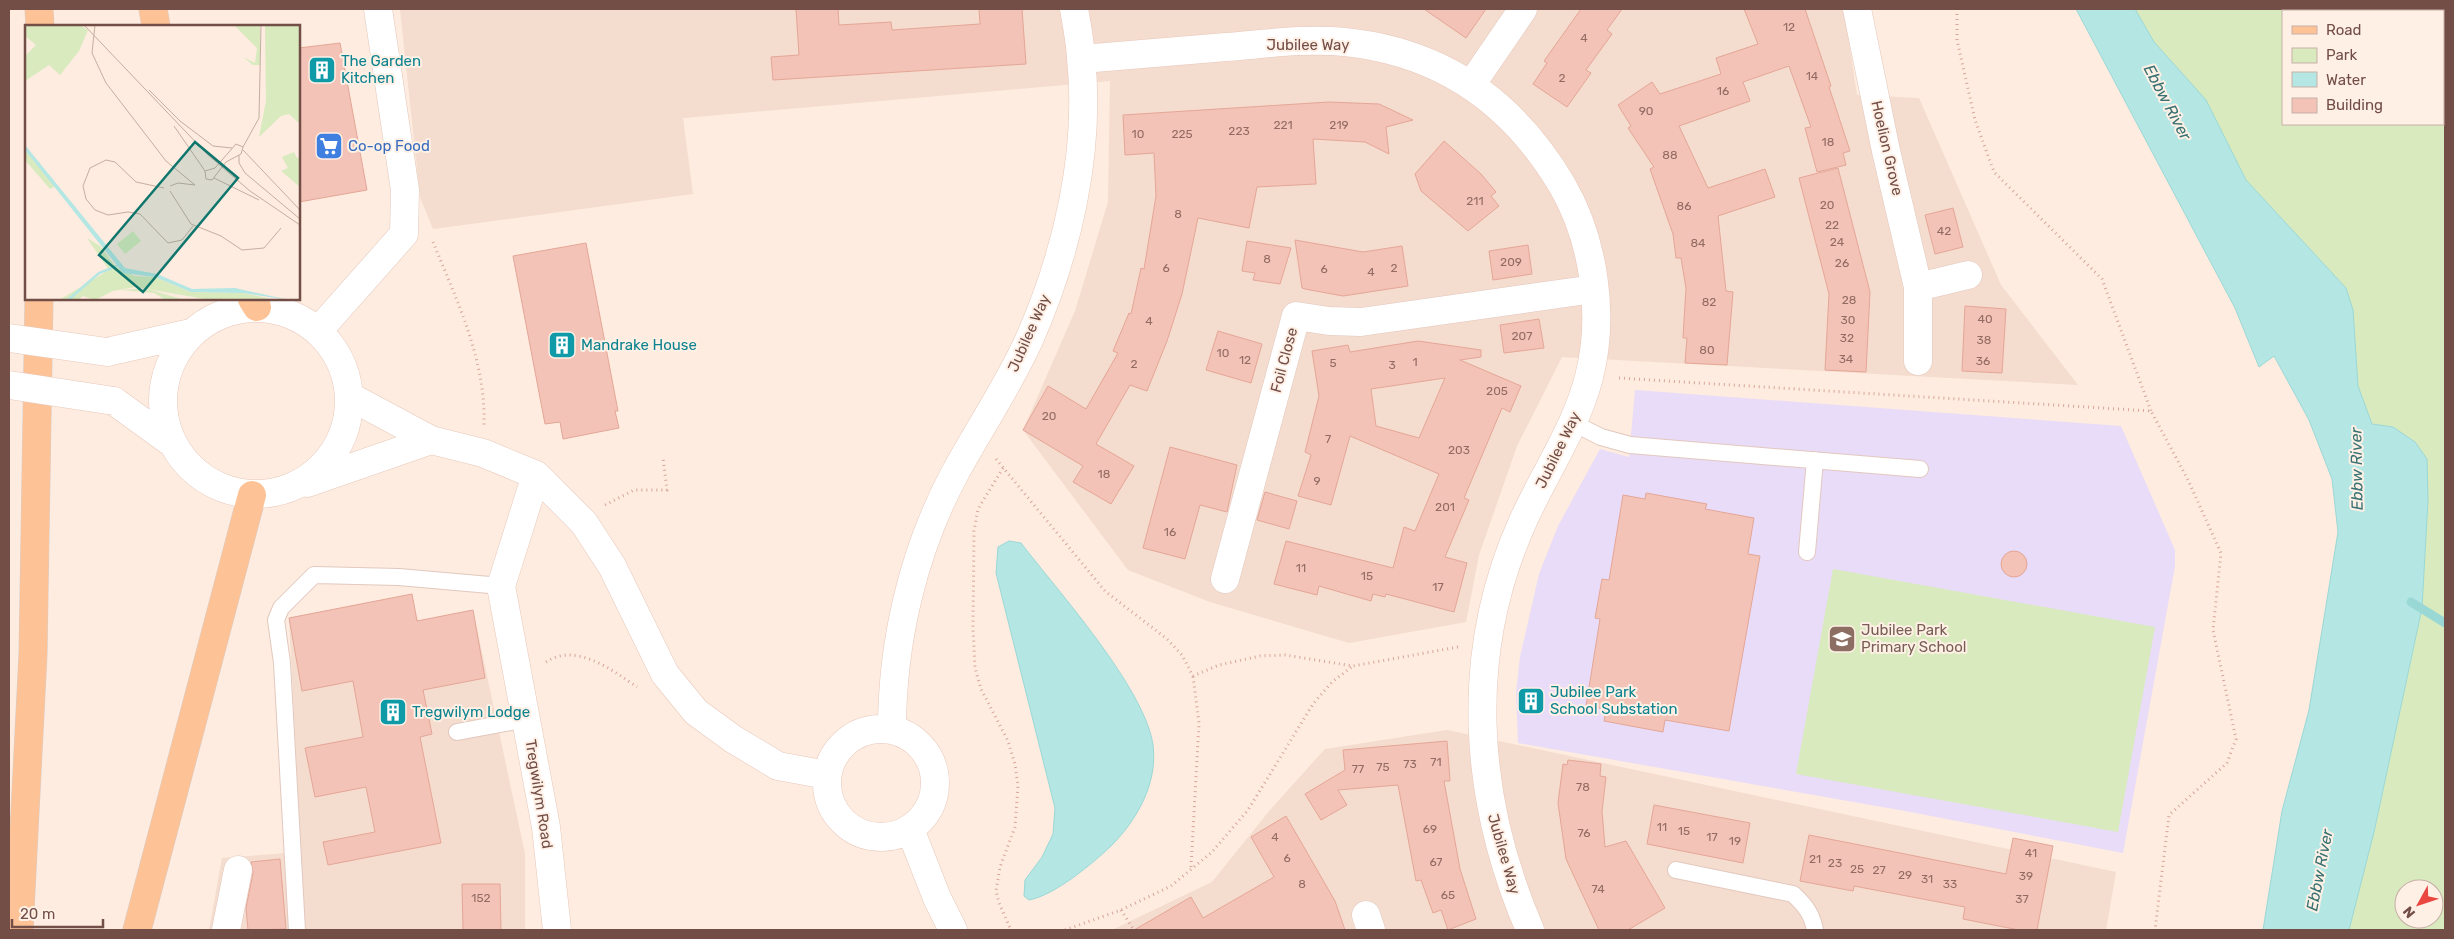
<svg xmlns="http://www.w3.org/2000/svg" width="2454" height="939" font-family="Rubik,sans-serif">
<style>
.residential{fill:#f4dcce}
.education{fill:#e9dcf8}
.green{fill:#d8eabe;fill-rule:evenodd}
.water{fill:#b4e6e4;stroke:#9ad8d6}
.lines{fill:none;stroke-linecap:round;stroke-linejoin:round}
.stream{stroke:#9ad8d6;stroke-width:9}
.building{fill:#f2c3b6;stroke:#e5a697;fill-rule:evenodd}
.lane-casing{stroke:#e2c8be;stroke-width:18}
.street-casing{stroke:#e2c8be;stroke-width:29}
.secondary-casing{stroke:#e8c8bb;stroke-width:29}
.primary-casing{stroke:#d8cdcb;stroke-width:29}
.path{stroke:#d7a69a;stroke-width:3;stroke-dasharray:1 4;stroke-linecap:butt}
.lane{stroke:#fff;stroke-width:16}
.street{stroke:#fff;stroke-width:28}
.secondary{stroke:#fff;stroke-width:28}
.primary{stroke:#fdc396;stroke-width:28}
.rail{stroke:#ac9fc5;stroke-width:4;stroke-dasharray:8 5;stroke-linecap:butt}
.secondary-bridge-casing{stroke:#e8c8bb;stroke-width:29;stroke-linecap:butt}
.secondary-bridge{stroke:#fff;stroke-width:28}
.labels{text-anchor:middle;stroke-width:4;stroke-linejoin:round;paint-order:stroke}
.number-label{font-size:12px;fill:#936b63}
.street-label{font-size:15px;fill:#734e47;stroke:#fff0e6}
.culture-label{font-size:15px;fill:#0d838f;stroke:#fff0e6;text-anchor:start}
.shop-label{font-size:15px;fill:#366cbe;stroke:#fff0e6;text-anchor:start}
.education-label{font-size:15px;fill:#785e54;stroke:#fff0e6;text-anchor:start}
.water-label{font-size:16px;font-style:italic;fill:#387272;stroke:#fff0e6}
.inset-river{fill:none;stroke:#b4e6e4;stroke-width:2.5}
.inset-road{fill:none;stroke:#c6ada2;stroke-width:1}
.view{fill:#0f766e;fill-opacity:0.15;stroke:#0f766e;stroke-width:2.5}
.inset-edge{fill:none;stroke:#734e47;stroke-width:2.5}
</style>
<rect width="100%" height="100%" fill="#fdecdf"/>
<path class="residential" d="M 400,9 L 1844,9 L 1857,95 L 1919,98 L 2001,285 L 2078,385 L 1562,357 L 1517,446 L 1479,555 L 1466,622 L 1349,643 L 1210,602 L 1128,570 L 1023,430 L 1075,311 L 1108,202 L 1110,81 L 683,118 L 693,194 L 433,229 L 420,197 Z
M 412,594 L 418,621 L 473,610 L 525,854 L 525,930 L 209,930 L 222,858 L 301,852 L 289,618 Z
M 1447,730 L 2116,872 L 2106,930 L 1112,930 L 1212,882 L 1270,810 L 1325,749 Z"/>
<path class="education" d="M 1635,390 L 2121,426 L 2175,550 L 2175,566 L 2123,853 L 1905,811 L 1518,743 L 1516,693 L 1520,657 L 1539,574 L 1558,526 L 1600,449 L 1629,457 Z"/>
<path class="green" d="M 2135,9 L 2362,9 L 2364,11 L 2283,11 L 2283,124 L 2443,124 L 2443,118 L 2445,121 L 2445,930 L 2349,930 L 2374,832 L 2422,608 L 2428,501 L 2427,459 L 2393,427 L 2372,424 L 2358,386 L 2353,310 L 2346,288 L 2246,180 L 2206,101 L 2154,42 ZM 2404,889 L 2434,889 L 2434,919 L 2404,919 Z
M 2403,9 L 2445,9 L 2445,67 L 2443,64 L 2443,11 L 2405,11 Z
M 1833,569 L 2155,627 L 2118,832 L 1796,774 Z"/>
<path class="water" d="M 2076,9 L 2135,9 L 2154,42 L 2206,100 L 2246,180 L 2346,288 L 2353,310 L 2358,386 L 2372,424 L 2393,427 L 2415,442 L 2427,459 L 2428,500 L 2422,608 L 2374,832 L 2349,930 L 2263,930 L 2282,811 L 2309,710 L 2338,532 L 2332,479 L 2309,420 L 2274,356 L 2259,367 L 2235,308 Z
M 1009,541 L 1021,543 C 1057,590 1145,688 1153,745 C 1158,783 1137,820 1111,846 C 1092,864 1055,895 1029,900 L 1024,896 L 1025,880 L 1042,857 L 1053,834 L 1055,808 L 996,573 L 998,547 Z"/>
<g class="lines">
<path class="stream" d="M 2411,602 L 2445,623"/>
</g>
<path class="building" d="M 796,9 L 838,9 L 839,25 L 891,22 L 892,30 L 980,24 L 979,9 L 1022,9 L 1026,64 L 773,80 L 771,57 L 799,55 Z
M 1424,9 L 1486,9 L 1466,38 Z
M 1581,9 L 1622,9 L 1607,30 L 1612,34 L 1586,70 L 1591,73 L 1567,107 L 1533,84 L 1547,63 L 1544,61 Z
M 1744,9 L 1805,9 L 1831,86 L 1829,87 L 1850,151 L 1843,153 L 1846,165 L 1817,172 L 1805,128 L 1811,127 L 1789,66 L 1743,82 L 1750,101 L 1679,126 L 1708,188 L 1765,169 L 1775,197 L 1718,216 L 1726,291 L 1733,292 L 1727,365 L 1685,363 L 1687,338 L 1683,338 L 1686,288 L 1681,258 L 1676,258 L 1673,234 L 1650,169 L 1654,167 L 1628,128 L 1631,126 L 1618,105 L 1652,82 L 1660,94 L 1721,74 L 1716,58 L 1758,44 Z
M 340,43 L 367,190 L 299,202 L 299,48 Z
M 1329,102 L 1379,104 L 1413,120 L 1386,127 L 1389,154 L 1365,142 L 1313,139 L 1316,184 L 1257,187 L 1249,228 L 1198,218 L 1182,294 L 1167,341 L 1147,391 L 1130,385 L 1096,444 L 1134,466 L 1111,504 L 1073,482 L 1083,466 L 1023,430 L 1048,386 L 1086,409 L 1118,353 L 1113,351 L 1129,313 L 1131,314 L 1141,268 L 1144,269 L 1156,196 L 1154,153 L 1125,155 L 1123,115 Z
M 1444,141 L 1481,174 L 1496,192 L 1491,196 L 1499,206 L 1468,231 L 1421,191 L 1415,174 Z
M 1838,168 L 1870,292 L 1866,372 L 1825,370 L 1829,294 L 1799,178 Z
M 1953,208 L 1963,247 L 1935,254 L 1925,215 Z
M 1295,240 L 1363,252 L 1402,246 L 1408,286 L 1343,296 L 1305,289 L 1302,288 Z
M 1247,241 L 1291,248 L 1280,284 L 1253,280 L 1255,273 L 1242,271 Z
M 586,243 L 618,411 L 615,411 L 619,428 L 563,439 L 560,422 L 545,424 L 513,256 Z
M 1528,245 L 1532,274 L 1493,280 L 1489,251 Z
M 1965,306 L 2006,309 L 2002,373 L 1962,371 Z
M 1539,319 L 1544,348 L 1504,353 L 1500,325 Z
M 1218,331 L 1262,344 L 1251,383 L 1206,370 Z
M 1418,341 L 1481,350 L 1481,357 L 1460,360 L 1521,386 L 1510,412 L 1502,408 L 1464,498 L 1469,500 L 1445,557 L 1467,563 L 1454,612 L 1386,594 L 1385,597 L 1373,594 L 1371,601 L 1319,586 L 1317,595 L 1274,584 L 1286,541 L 1393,568 L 1404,527 L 1415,531 L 1439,474 L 1350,436 L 1331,505 L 1298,496 L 1311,455 L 1305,452 L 1319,396 L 1312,351 L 1348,345 L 1350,352 ZM 1445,378 L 1419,438 L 1376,426 L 1371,389 Z
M 1170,447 L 1237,465 L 1227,512 L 1200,505 L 1185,559 L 1143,548 Z
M 1265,492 L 1297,501 L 1289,529 L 1257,520 Z
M 1646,493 L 1707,504 L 1705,509 L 1754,518 L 1748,554 L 1760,556 L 1729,731 L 1665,720 L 1663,732 L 1604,721 L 1606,709 L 1586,706 L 1600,619 L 1595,618 L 1602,579 L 1609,580 L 1623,495 L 1645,499 Z
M2001 564a13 13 0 1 1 26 0a13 13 0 1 1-26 0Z
M 412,594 L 417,621 L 473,610 L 485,678 L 423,690 L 432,734 L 420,737 L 441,843 L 328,865 L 323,842 L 375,832 L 366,787 L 315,797 L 305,748 L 363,737 L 353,681 L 302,691 L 289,618 Z
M 1447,741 L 1450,781 L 1444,781 L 1460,869 L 1476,919 L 1448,930 L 1441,910 L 1433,913 L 1421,880 L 1416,881 L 1398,785 L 1338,790 L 1347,805 L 1321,820 L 1305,794 L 1345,770 L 1343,750 Z
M 1568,760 L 1601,764 L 1600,776 L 1606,777 L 1602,811 L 1605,847 L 1626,841 L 1665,908 L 1628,930 L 1599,930 L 1566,859 L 1558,803 L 1563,764 L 1567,765 Z
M 1654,805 L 1750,823 L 1743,863 L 1647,844 Z
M 1286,816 L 1335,901 L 1345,930 L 1134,930 L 1191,897 L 1203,918 L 1274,877 L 1251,837 Z
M 1809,835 L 2006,874 L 2013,838 L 2053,846 L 2037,930 L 2019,930 L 1963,919 L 1965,907 L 1854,886 L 1853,891 L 1800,881 Z
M 280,859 L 286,929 L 248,930 L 246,908 L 253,873 L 251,862 Z
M 462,884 L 500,884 L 501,930 L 463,930 Z"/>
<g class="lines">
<g class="lane-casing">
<path id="lane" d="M 1573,423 L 1601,437 L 1630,445 L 1920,469
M 1807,552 L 1815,460
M 457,732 L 527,719
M 1676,870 L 1793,894 C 1805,905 1812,914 1815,930
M 297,930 L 282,663 L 276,620 L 281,608 L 314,575 L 399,577 L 501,586"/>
</g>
<g class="street-casing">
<path id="street" d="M 1857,9 L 1886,151 L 1918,287 L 1918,361
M 1471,85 L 1523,9
M 1918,287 L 1968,275
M 318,331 L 404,234 L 405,190 L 378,9
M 1225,579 L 1296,316 L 1329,321 L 1361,322 L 1594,289
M 1366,915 L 1371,930
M 226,930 L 238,870"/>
</g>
<g class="secondary-casing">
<path id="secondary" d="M 1082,59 C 1130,55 1178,51 1226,47 C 1265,44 1306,38 1345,42 C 1442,52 1513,102 1562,185 C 1594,240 1605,315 1589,377 C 1576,428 1545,472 1523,521 C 1463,654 1473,798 1530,930
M163 401a93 93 0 1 1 186 0a93 93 0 1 1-186 0Z
M 107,352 L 191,333
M 349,396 L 431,440 L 483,453 L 536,475 L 584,523 L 612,566 L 665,674 L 696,712 L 733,739 L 778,766 L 827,775
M 114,401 L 172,443
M 536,475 L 501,586 L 546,827 L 557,930
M 307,483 L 431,440
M827 783a54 54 0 1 1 108 0a54 54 0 1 1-108 0Z
M 892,730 C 892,642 913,551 955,473 C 979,429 1008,386 1029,340 C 1067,254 1091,152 1081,58 C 1080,41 1077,25 1074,9
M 910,829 L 937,898 L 953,930"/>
</g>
<g class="primary-casing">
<path id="primary" d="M 39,9 L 40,26
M 153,9 L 156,26
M 252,299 L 257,307
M 19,930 L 33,654 L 39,299
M 137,930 L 252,495"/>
</g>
<path class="path" d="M 1957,9 L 1957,40 L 1975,120 L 1994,172 L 2102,279 L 2151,411
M 433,242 C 457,301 486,360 484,425
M 1619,378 L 2151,411 L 2188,480 L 2221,553 L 2213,630 L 2236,739 L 2227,763 L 2169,815 L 2155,930
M 996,459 L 1105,591 L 1167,639 L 1182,655 L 1193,676 L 1219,665 L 1260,656 L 1285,655 L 1353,666 L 1458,647
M 1003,468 L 978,509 L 974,531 L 973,627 L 975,668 L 981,689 L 1008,741 L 1015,764 L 1018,786 L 1015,827 L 1000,867 L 996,891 L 999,903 L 1011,930
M 605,505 L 634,490 L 667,490 L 663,458
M 546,662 C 576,642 612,670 637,687
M 1191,867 L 1199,723 L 1193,676
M 1121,910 L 1134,930
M 1065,930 L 1121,910 L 1171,886 L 1212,852 L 1248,810 L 1313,704 L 1332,682 L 1353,666"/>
<use href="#lane" class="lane"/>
<use href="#street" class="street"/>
<use href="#secondary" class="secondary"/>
<use href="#primary" class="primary"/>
<path class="rail" d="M 2383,9 L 2385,11
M 2443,93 L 2445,96"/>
<g class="secondary-bridge-casing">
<path id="secondary-bridge" d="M 9,338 L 107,352
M 9,385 L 114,401"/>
</g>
<use href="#secondary-bridge" class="secondary-bridge"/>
</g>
<defs>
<g id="building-square" transform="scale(1.4375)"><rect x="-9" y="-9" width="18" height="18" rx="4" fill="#0f9aa8" stroke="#fff0e6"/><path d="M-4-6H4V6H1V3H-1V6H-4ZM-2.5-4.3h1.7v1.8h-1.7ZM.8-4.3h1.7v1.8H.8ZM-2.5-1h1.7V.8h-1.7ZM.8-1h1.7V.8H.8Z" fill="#fff"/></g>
<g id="supermarket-square" transform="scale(1.4375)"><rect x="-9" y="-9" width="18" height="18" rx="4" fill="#3f7fe0" stroke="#fff0e6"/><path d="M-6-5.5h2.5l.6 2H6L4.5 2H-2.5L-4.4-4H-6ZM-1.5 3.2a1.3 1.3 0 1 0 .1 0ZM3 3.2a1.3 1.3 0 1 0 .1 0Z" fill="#fff"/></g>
<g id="school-square" transform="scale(1.4375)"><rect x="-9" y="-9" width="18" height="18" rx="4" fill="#8d6e63" stroke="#fff0e6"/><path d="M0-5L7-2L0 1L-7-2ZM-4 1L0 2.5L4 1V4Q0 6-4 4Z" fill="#fff"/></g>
</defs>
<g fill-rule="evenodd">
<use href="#building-square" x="322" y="70"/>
<use href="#supermarket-square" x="329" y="146"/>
<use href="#building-square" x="562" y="345"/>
<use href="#school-square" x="1842" y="639"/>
<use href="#building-square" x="1531" y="701"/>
<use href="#building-square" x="393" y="712"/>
</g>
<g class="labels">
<g class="number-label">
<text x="1789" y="31">12</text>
<text x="1584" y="42">4</text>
<text x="1812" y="80">14</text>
<text x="1562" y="82">2</text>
<text x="1723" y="95">16</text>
<text x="1646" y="115">90</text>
<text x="1283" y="129">221</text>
<text x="1339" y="129">219</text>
<text x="1239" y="135">223</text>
<text x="1138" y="138">10</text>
<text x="1182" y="138">225</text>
<text x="1828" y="146">18</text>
<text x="1670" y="159">88</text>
<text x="1475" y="205">211</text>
<text x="1827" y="209">20</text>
<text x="1684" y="210">86</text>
<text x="1178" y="218">8</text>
<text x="1832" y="229">22</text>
<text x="1944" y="235">42</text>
<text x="1837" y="246">24</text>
<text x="1698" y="247">84</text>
<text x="1267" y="263">8</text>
<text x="1511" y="266">209</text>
<text x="1842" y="267">26</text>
<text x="1166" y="272">6</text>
<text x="1394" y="272">2</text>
<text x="1324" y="273">6</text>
<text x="1371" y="276">4</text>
<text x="1849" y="304">28</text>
<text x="1709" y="306">82</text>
<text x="1985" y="323">40</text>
<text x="1848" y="324">30</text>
<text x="1149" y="325">4</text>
<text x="1522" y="340">207</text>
<text x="1847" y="342">32</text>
<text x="1984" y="344">38</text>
<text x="1707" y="354">80</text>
<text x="1223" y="357">10</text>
<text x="1846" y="363">34</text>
<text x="1245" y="364">12</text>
<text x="1983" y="365">36</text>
<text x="1415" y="366">1</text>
<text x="1333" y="367">5</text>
<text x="1134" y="368">2</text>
<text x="1392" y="369">3</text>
<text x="1497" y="395">205</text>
<text x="1049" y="420">20</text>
<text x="1328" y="443">7</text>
<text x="1459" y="454">203</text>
<text x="1104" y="478">18</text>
<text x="1317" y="485">9</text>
<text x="1445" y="511">201</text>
<text x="1170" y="536">16</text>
<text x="1301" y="572">11</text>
<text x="1367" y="580">15</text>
<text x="1438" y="591">17</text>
<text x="1436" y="766">71</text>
<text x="1410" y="768">73</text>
<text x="1383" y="771">75</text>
<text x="1358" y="773">77</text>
<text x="1583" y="791">78</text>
<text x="1662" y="831">11</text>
<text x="1430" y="833">69</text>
<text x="1684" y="835">15</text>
<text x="1584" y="837">76</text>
<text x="1275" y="841">4</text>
<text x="1712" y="841">17</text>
<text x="1735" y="845">19</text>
<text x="2031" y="857">41</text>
<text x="1287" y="862">6</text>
<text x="1815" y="863">21</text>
<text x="1436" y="866">67</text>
<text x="1835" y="867">23</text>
<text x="1857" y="873">25</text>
<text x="1879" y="874">27</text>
<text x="1905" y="879">29</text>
<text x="2026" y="880">39</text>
<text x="1927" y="883">31</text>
<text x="1302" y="888">8</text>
<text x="1950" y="888">33</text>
<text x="1598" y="893">74</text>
<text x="1448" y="899">65</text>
<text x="481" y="902">152</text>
<text x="2022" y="903">37</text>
</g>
<g class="street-label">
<text x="1308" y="50">Jubilee Way</text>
<text transform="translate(1887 148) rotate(77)" y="5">Hoelion Grove</text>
<text transform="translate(1029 333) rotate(-66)" y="5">Jubilee Way</text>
<text transform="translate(1284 360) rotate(-75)" y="5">Foil Close</text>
<text transform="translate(1558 450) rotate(-64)" y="5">Jubilee Way</text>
<text transform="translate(539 794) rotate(81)" y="5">Tregwilym Road</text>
<text transform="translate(1504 854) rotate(74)" y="5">Jubilee Way</text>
</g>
<g class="culture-label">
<text x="341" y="66">The Garden<tspan x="341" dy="17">Kitchen</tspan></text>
<text x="581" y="350">Mandrake House</text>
<text x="1550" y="697">Jubilee Park<tspan x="1550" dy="17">School Substation</tspan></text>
<text x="412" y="717">Tregwilym Lodge</text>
</g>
<g class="shop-label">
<text x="348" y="151">Co-op Food</text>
</g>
<g class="education-label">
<text x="1861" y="635">Jubilee Park<tspan x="1861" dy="17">Primary School</tspan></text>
</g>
<g class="water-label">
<text transform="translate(2168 102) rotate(62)" y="6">Ebbw River</text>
<text transform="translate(2356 469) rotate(-91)" y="6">Ebbw River</text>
<text transform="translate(2319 870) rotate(-79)" y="6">Ebbw River</text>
</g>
</g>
<g transform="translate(25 25)">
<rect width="275" height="275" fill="#fdecdf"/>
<path d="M 0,0 L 55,0 L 63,5 L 54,26 L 35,50 L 24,40 L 0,56 L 0,31 L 11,20 L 0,11 ZM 209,0 L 235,0 L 235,40 L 228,40 L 218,32 L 230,38 L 232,23 ZM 240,0 L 275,0 L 275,99 L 264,89 L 256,91 L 234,112 L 241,76 ZM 0,125 L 30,161 L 25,164 L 0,135 ZM 269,127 L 272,133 L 275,132 L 275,162 L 256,146 L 263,143 L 257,132 ZM 108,206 L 116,216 L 100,229 L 92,219 ZM 62,213 L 75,221 L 91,242 L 109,251 L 130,252 L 166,267 L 218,268 L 251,275 L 186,275 L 110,262 L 88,266 L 70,275 L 58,271 L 53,275 L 34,275 L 84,245 ZM 110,264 L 126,265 L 160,275 L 141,275 L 129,268 L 96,265 Z" fill="#d8eabe"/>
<path d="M 0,120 L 100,243 L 132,249 L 167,264 L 210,263 L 264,275 L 218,268 L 166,267 L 130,252 L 98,248 L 0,125 Z" fill="#b4e6e4"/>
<path class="inset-river" d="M 43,275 L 74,248 L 92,241"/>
<path class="inset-road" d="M 59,0 L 182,129 L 225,166 L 275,200M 70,0 L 67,28 L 81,58 L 141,136 L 170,160M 124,65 L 155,96 L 188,121 L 207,123M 149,101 L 180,146M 211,119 L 218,122 L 216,129 L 201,137 L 187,155 L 181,154 L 180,146 L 190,143 ZM 218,122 L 234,93 L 236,0M 218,125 L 275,185M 214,130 L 214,138 L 220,148 L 275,194M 189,153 L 234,175M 145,161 L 153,158 L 170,160M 139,163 L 111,157 L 90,137 L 81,135 L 65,143 L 58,161 L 61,174 L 70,185 L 83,190 L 103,187 L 115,189 L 143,218 L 157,215 L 168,201M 145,166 L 166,199 L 196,211 L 217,225 L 239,223 L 256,203"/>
<path class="view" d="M 170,117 L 213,153 L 118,267 L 74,230 Z"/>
<rect width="275" height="275" class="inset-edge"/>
</g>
<rect width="2454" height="939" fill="none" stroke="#734e47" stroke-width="20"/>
<rect x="2282" y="10" width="162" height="115" fill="#fff0e6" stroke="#c7afa6"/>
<rect x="2292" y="26" width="25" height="8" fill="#fdc396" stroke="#c7afa6"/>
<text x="2326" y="35" font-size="15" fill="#734e47">Road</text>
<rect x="2292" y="48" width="25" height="15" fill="#d8eabe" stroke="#c7afa6"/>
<text x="2326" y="60" font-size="15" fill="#734e47">Park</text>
<rect x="2292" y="72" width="25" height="15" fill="#b4e6e4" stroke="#c7afa6"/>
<text x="2326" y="85" font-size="15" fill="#734e47">Water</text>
<rect x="2292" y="98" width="25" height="15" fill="#f2c3b6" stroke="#c7afa6"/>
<text x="2326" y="110" font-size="15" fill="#734e47">Building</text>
<g transform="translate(2419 904) rotate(230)"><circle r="24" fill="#fff0e6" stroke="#c7afa6"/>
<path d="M0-4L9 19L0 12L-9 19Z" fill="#ea4741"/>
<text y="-8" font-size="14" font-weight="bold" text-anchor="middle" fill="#734e47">N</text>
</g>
<path d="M12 919v8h91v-8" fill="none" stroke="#734e47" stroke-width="2.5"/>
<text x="20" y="919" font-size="15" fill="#734e47" stroke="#fff0e6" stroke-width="4" paint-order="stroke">20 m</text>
</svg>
